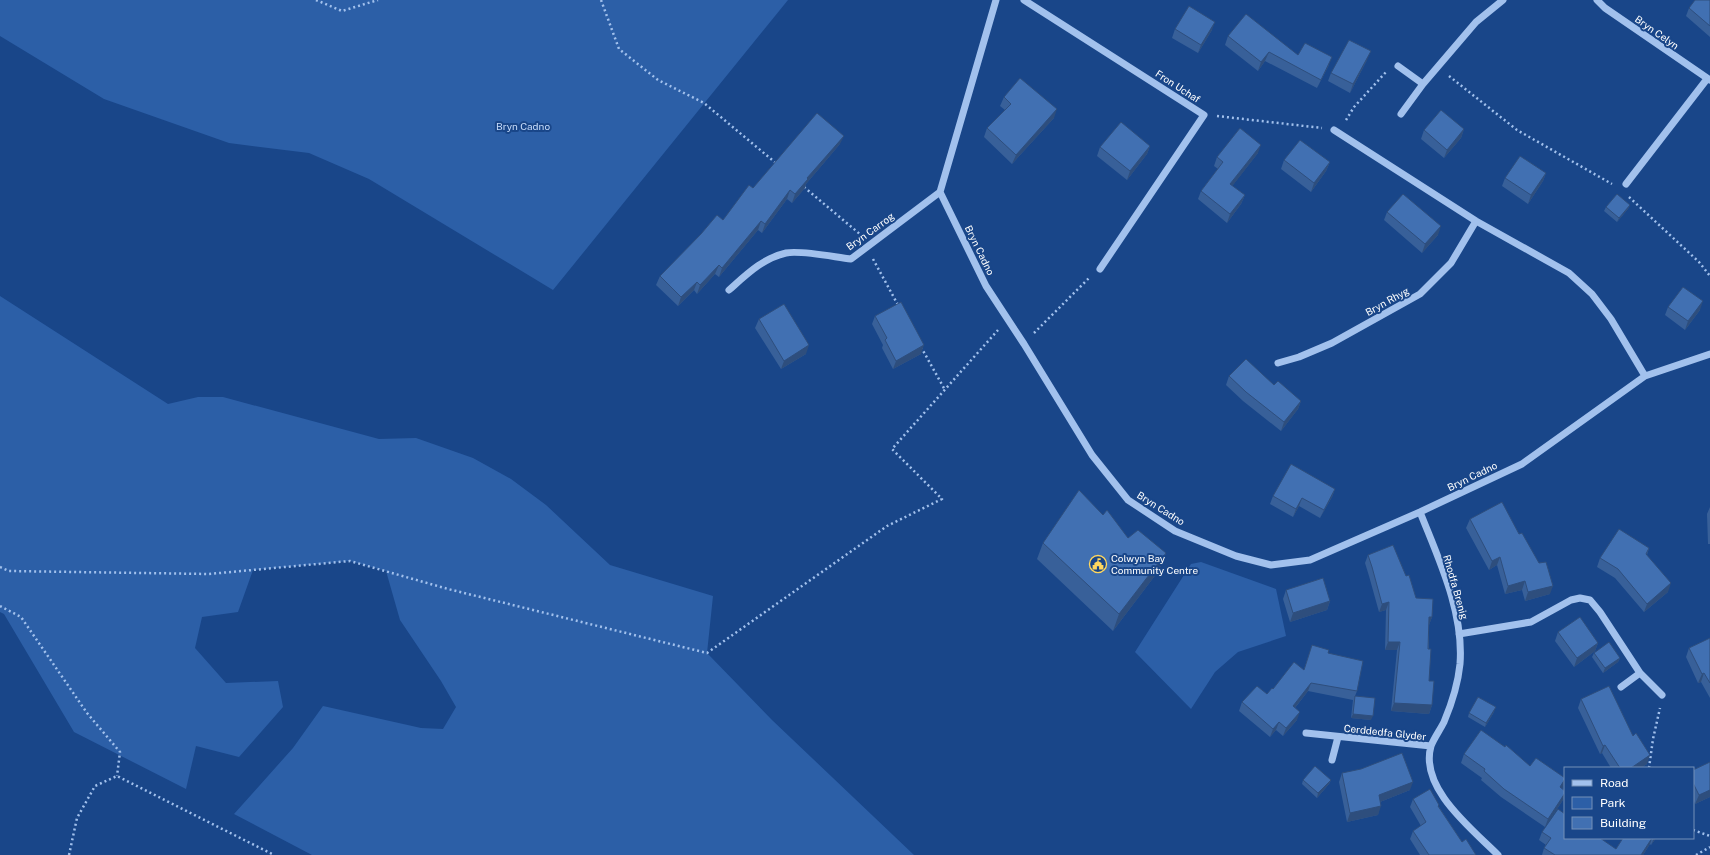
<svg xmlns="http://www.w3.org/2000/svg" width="1710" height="855" font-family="'Public Sans',sans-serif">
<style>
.green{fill:#2c5fa7}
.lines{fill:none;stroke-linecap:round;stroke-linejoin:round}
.path{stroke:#a2c1ed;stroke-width:2.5;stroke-dasharray:2 3;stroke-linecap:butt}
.minor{stroke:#a2c1ed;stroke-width:7}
.wall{fill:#386099}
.shaded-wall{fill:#2e4e7d}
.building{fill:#4170b2;stroke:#2e4e7d}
.labels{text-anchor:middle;stroke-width:4;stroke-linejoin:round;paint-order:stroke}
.street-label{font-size:10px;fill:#fff;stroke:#194689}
.park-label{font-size:10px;fill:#c7dcfa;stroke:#194689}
.poi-label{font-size:10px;fill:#fff;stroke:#194689;text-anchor:start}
</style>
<rect width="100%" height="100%" fill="#194689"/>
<path class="green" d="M 0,0 L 788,0 L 553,290 L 369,179 L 309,153 L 229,143 L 104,99 L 0,36 Z
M 0,296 L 168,404 L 198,397 L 223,397 L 379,439 L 416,438 L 473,458 L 511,479 L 546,505 L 610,565 L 713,596 L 707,653 L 772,720 L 914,855 L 312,855 L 234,814 L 293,748 L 323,706 L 421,728 L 443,729 L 456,707 L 441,681 L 400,620 L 386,571 L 350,561 L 253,570 L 238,612 L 202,617 L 195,648 L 226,683 L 278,681 L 283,707 L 239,757 L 196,746 L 186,789 L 74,732 L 4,614 L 0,612 Z
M 1201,562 L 1276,589 L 1286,636 L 1238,652 L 1215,672 L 1191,709 L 1135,652 L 1191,564 Z"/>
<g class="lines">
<path class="path" d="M 316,0 L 342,11 L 378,0
M 601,0 L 619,49 L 658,80 L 704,103 L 777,164
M 1449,76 L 1517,130 L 1612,184
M 1217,116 L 1322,128
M 1346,120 L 1354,107 L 1386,72
M 804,187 L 861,235
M 1629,197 L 1699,262 L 1710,276
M 873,259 L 898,305
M 1034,333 L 1090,277
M 921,347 L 945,390
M 0,567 L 9,571 L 209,574 L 350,561 L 448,589 L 707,653 L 887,526 L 942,499 L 892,449 L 998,330
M 0,606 L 21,617 L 87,713 L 120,752 L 117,776
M 1649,768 L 1653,739 L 1660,708
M 1693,830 L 1710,836
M 69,855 L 77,818 L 95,786 L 117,776 L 274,855
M 1696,855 L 1710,847"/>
<path class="minor" d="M 996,0 L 940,192 L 986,286 L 1024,344 L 1092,455 L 1128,500 L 1175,531 L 1236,556 L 1271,565 L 1310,560 L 1420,512 L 1522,464 L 1645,376 L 1710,354
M 1024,0 L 1204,115 L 1100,269
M 1597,0 L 1605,8 L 1710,80
M 1398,66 L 1423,84 L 1476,22 L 1503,0
M 1401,114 L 1423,84
M 1334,130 L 1476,221 L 1569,273 L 1592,294 L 1611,319 L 1645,376
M 1626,184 L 1707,79
M 729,290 C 746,275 763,258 786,253 C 801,250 834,257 851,259 L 940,192
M 1278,363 L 1299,357 L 1332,343 L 1420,294 L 1451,263 L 1476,221
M 1420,512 C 1439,560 1464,612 1460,664 C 1458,684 1452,703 1444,722 C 1440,730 1434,738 1431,746 C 1419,788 1472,829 1498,855
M 1459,634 L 1531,622 L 1571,600 L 1580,598 L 1590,600 L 1600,612 L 1640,673 L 1662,695
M 1621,687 L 1640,673
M 1306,733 L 1431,746
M 1332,760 L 1338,737"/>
</g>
<path class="wall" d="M 1710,0 L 1710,37 L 1686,16 L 1689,8 Z
M 1175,29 L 1212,30 L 1198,53 L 1172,38 Z
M 1228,36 L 1298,55 L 1329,65 L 1317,88 L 1265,61 L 1258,71 L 1225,45 Z
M 1367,60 L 1350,93 L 1328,81 L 1331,73 Z
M 1004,97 L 1054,118 L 1012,164 L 984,137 L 987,128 L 1005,110 L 1000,106 Z
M 1464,129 L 1461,138 L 1444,158 L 1421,139 L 1424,130 Z
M 840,144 L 806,184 L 805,188 L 792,203 L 787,199 L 762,233 L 758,230 L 719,277 L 715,274 L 697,294 L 694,290 L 678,306 L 656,285 L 660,276 L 723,220 L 753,188 Z
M 1150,146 L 1147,154 L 1127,180 L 1097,156 L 1100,147 Z
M 1258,153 L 1232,186 L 1245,195 L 1241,204 L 1227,223 L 1198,199 L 1201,191 L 1218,169 L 1214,166 L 1217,157 Z
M 1284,160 L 1330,162 L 1326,171 L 1311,192 L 1281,169 Z
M 1546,173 L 1543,181 L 1528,204 L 1502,186 L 1505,178 Z
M 1630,205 L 1628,209 L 1617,222 L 1604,211 L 1606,207 Z
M 1387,212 L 1438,235 L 1422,253 L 1384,220 Z
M 1668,307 L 1700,310 L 1685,330 L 1665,315 Z
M 875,316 L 921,354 L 893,369 L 882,348 L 883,345 L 872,324 Z
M 759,319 L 806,354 L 781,369 L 755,328 Z
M 1229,376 L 1274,385 L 1301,401 L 1298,409 L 1281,431 L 1243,401 L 1226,385 Z
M 1335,489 L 1332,497 L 1320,518 L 1299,506 L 1293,517 L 1270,504 L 1273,496 Z
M 1710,507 L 1710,544 L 1708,544 L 1707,514 Z
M 1103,515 L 1128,538 L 1166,553 L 1160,569 L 1113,631 L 1037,559 L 1043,543 Z
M 1470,519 L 1550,594 L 1525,601 L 1522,590 L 1505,594 L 1497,565 L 1489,570 L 1466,528 Z
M 1649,548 L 1647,555 L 1668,592 L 1644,612 L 1615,578 L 1597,567 L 1600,558 Z
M 1368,555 L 1416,598 L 1432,617 L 1429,625 L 1429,681 L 1432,705 L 1429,714 L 1391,711 L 1397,650 L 1385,650 L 1386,610 L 1379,612 L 1369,576 L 1365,563 Z
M 1286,590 L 1330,601 L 1327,610 L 1290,622 L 1283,599 Z
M 1558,632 L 1598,643 L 1595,651 L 1574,667 L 1555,641 Z
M 1710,638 L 1710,698 L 1701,682 L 1698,683 L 1686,657 L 1689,648 Z
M 1312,645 L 1328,653 L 1357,691 L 1355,696 L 1371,720 L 1351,718 L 1353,700 L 1308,691 L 1295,708 L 1297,720 L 1283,736 L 1276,730 L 1270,737 L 1239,711 L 1242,702 L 1267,694 L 1273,689 L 1304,670 Z
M 1594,653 L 1620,658 L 1618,662 L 1603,673 L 1592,657 Z
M 1581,699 L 1633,736 L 1647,764 L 1641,768 L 1611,768 L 1602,753 L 1600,754 L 1578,708 Z
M 1494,712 L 1485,727 L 1468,717 L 1469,713 Z
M 1464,754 L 1530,766 L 1563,787 L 1562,788 L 1565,791 L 1565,794 L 1563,800 L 1545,827 L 1501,797 L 1481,780 L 1482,778 L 1461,763 Z
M 1693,770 L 1710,797 L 1695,804 L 1693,798 Z
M 1342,773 L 1410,790 L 1380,802 L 1378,815 L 1347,822 L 1339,782 Z
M 1303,780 L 1331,780 L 1329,784 L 1317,798 L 1302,784 Z
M 1413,799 L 1439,807 L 1462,842 L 1476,855 L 1420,855 L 1410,839 L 1413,831 L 1421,826 L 1410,807 Z
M 1542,832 L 1616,849 L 1623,838 L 1656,838 L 1651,845 L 1650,844 L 1643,855 L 1542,855 L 1544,848 L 1546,845 L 1539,840 Z"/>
<path class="shaded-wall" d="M 1215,22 L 1212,30 L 1198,53 L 1201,45 Z
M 1371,51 L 1367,60 L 1350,93 L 1353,84 Z
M 1269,52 L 1265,61 L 1258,71 L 1261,62 Z
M 1332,57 L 1329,65 L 1317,88 L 1321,80 Z
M 1057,109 L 1054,118 L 1012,164 L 1016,155 Z
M 1464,129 L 1461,138 L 1444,158 L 1447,150 Z
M 844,136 L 840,144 L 806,184 L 805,188 L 792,203 L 795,194 L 807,178 Z
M 1261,145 L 1258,153 L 1227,193 L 1230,184 Z
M 1150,146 L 1147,154 L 1127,180 L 1130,171 Z
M 1330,162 L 1326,171 L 1311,192 L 1314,183 Z
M 1546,173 L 1543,181 L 1528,204 L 1531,195 Z
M 790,190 L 787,199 L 762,233 L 765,224 Z
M 1245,195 L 1241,204 L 1227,223 L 1230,214 Z
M 1630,205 L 1628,209 L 1617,222 L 1619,218 Z
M 761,221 L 758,230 L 719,277 L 722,268 Z
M 1441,226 L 1438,235 L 1422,253 L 1425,244 Z
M 719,265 L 715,274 L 697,294 L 700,285 Z
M 697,282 L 694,290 L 678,306 L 681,297 Z
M 1703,301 L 1700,310 L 1685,330 L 1688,321 Z
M 809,345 L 806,354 L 781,369 L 784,361 Z
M 924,345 L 921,354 L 893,369 L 896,361 Z
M 1301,401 L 1298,409 L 1281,431 L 1284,422 Z
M 1335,489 L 1332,497 L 1320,518 L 1324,510 Z
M 1302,498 L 1299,506 L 1293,517 L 1296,509 Z
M 1166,553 L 1160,569 L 1113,631 L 1119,614 Z
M 1500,557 L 1497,565 L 1489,570 L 1492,561 Z
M 1525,581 L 1522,590 L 1505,594 L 1508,586 Z
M 1671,583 L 1668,592 L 1644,612 L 1647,604 Z
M 1553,586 L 1550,594 L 1525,601 L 1528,592 Z
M 1330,601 L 1327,610 L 1290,622 L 1293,613 Z
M 1389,602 L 1386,610 L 1379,612 L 1382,604 Z
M 1429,617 L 1432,617 L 1429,625 Z
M 1388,642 L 1400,642 L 1397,650 L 1385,650 Z
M 1598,643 L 1595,651 L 1574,667 L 1577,658 Z
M 1620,658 L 1618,662 L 1603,673 L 1605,668 Z
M 1704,673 L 1701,682 L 1698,683 L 1702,674 Z
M 1311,683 L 1308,691 L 1290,714 L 1293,706 Z
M 1394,703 L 1432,705 L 1429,714 L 1391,711 Z
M 1496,707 L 1494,712 L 1485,727 L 1486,723 Z
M 1300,712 L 1297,720 L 1283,736 L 1286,728 Z
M 1353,714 L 1373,716 L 1371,720 L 1351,718 Z
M 1279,722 L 1276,730 L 1270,737 L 1273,729 Z
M 1605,745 L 1602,753 L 1600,754 L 1603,746 Z
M 1650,755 L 1647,764 L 1641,768 L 1631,768 Z
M 1565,779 L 1563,787 L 1557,796 L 1560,787 Z
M 1331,780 L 1329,784 L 1317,798 L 1318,793 Z
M 1413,782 L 1410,790 L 1375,804 L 1379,795 Z
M 1710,790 L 1710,797 L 1695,804 L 1699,795 Z
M 1565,793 L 1563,800 L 1545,827 L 1548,819 Z
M 1381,806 L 1378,815 L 1347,822 L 1350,813 Z
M 1652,838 L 1650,844 L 1643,855 L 1641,855 Z
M 1654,838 L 1656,838 L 1651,845 Z"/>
<path class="building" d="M 1695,0 L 1710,0 L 1710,26 L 1689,8 Z
M 1189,6 L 1215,22 L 1201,45 L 1175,29 Z
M 1246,14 L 1298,55 L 1305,43 L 1332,57 L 1321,80 L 1269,52 L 1261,62 L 1228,36 Z
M 1349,40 L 1371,51 L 1353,84 L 1331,73 Z
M 1020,78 L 1057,109 L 1016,155 L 987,128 L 1011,104 L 1004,97 Z
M 1441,110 L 1464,129 L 1447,150 L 1424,130 Z
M 817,113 L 844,136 L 807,178 L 808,179 L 795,194 L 790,190 L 765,224 L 761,221 L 722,268 L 719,265 L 700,285 L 697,282 L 681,297 L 660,276 L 701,234 L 717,215 L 723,220 L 749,185 L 753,188 Z
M 1121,122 L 1150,146 L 1130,171 L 1100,147 Z
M 1240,128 L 1261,145 L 1230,184 L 1245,195 L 1230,214 L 1201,191 L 1223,162 L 1217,157 Z
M 1300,140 L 1330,162 L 1314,183 L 1284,160 Z
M 1520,156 L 1546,173 L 1531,195 L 1505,178 Z
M 1403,194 L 1441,226 L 1425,244 L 1387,212 Z
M 1617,194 L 1630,205 L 1619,218 L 1606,207 Z
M 1683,287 L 1703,301 L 1688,321 L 1668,307 Z
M 901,302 L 924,345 L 896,361 L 885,340 L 887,338 L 875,316 Z
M 784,304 L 809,345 L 784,361 L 759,319 Z
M 1246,359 L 1274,385 L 1278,381 L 1301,401 L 1284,422 L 1246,392 L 1229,376 Z
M 1291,464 L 1335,489 L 1324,510 L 1302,498 L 1296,509 L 1273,496 Z
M 1079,490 L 1103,515 L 1107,510 L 1128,538 L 1138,530 L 1166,553 L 1119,614 L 1043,543 Z
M 1502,502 L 1519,534 L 1522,533 L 1539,563 L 1546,562 L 1553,586 L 1528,592 L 1525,581 L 1508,586 L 1500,557 L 1492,561 L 1470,519 Z
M 1619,529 L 1649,548 L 1646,554 L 1671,583 L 1647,604 L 1618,569 L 1600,558 Z
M 1393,545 L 1406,576 L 1409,575 L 1416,598 L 1433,599 L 1432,617 L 1429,617 L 1428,649 L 1431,649 L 1429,681 L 1434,681 L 1432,705 L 1394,703 L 1400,642 L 1388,642 L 1389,602 L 1382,604 L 1372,567 L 1368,555 Z
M 1323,578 L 1330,601 L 1293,613 L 1286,590 Z
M 1580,617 L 1598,643 L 1577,658 L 1558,632 Z
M 1710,638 L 1710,683 L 1704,673 L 1702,674 L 1689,648 Z
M 1609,642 L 1620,658 L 1605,668 L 1594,653 Z
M 1312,645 L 1329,650 L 1328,653 L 1363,661 L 1357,691 L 1311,683 L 1293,706 L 1300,712 L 1286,728 L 1279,722 L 1273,729 L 1242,702 L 1257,686 L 1267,694 L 1272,688 L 1273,689 L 1294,662 L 1304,670 Z
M 1609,686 L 1633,736 L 1636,733 L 1650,755 L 1631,768 L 1620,768 L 1605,745 L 1603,746 L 1581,699 Z
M 1355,696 L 1375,698 L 1373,716 L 1353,714 Z
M 1478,697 L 1496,707 L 1486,723 L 1469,713 Z
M 1481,730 L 1505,747 L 1506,745 L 1530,766 L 1536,758 L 1565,778 L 1565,779 L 1560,787 L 1565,791 L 1565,793 L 1548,819 L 1504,789 L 1484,771 L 1485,769 L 1464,754 Z
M 1402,753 L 1413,782 L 1379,795 L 1381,806 L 1350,813 L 1342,773 L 1361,769 Z
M 1710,762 L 1710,790 L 1699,795 L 1693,783 L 1693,770 Z
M 1315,766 L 1331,780 L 1318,793 L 1303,780 Z
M 1430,789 L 1439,805 L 1438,806 L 1462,842 L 1466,839 L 1476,855 L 1429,855 L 1413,831 L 1426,822 L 1413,799 Z
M 1558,809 L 1565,814 L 1565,838 L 1600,838 L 1616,849 L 1623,838 L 1652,838 L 1641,855 L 1555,855 L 1544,848 L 1551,838 L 1542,832 Z"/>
<defs>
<g id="civic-ring" transform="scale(0.9)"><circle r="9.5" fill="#194689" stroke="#ffd75e" stroke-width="1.5"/><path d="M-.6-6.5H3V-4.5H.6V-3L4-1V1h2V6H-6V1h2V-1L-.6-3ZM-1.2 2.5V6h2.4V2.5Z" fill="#ffd75e"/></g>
</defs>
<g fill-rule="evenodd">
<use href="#civic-ring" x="1098" y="564"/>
</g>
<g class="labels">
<g class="street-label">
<text transform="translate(1657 32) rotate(35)" y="4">Bryn Celyn</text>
<text transform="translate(1178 86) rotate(33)" y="4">Fron Uchaf</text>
<text transform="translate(870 231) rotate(-36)" y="4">Bryn Carrog</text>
<text transform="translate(980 250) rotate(64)" y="4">Bryn Cadno</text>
<text transform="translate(1387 301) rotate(-29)" y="4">Bryn Rhyg</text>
<text transform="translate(1472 476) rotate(-26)" y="4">Bryn Cadno</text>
<text transform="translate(1161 508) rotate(32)" y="4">Bryn Cadno</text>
<text transform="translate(1456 587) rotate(74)" y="4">Rhodfa Brenig</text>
<text transform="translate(1385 732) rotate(6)" y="4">Cerddedfa Glyder</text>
</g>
<g class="park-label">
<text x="523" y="130">Bryn Cadno</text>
</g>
<g class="poi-label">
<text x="1111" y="562">Colwyn Bay<tspan x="1111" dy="12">Community Centre</tspan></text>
</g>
</g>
<rect x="1564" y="767" width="130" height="72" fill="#194689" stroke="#7590b8"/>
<rect x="1572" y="780" width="20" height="6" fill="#a2c1ed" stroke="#7590b8"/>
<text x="1600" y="787" font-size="12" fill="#ffffff">Road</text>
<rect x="1572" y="797" width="20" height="12" fill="#2c5fa7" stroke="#7590b8"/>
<text x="1600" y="807" font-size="12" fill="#ffffff">Park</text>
<rect x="1572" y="817" width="20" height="12" fill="#4170b2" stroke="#7590b8"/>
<text x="1600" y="827" font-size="12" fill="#ffffff">Building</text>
</svg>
